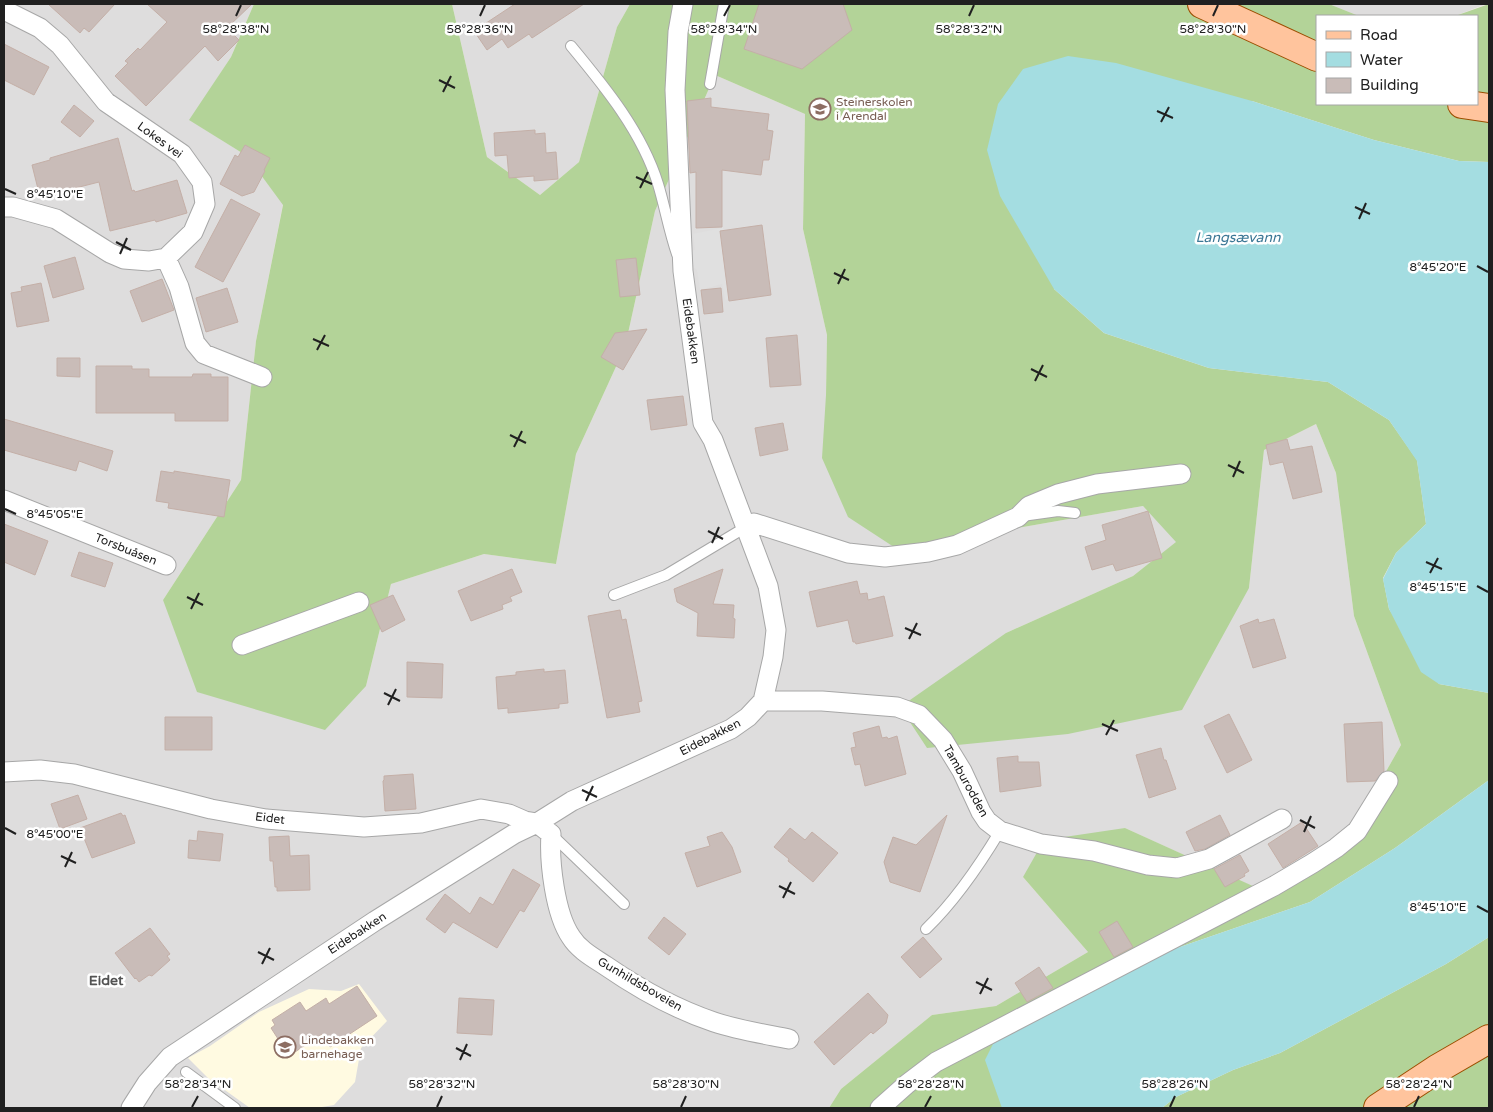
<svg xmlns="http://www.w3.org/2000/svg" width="1493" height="1112" font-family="'Varela Round',sans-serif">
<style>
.residential{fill:#dedddd}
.education{fill:#fffae1}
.forest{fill:#b3d398}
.parking{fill:#e0e0e0}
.water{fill:#a4dde1}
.building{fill:#c9bcb8;stroke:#c4afa7}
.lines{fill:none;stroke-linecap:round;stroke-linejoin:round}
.service-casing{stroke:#a7a7a7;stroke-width:12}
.minor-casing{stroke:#a7a7a7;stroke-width:21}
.primary-casing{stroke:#9c4e00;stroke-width:30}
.service{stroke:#fff;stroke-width:10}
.minor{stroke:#fff;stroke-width:19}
.primary{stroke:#ffc49d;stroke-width:28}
.ticks{fill:none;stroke:#202020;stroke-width:2}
.labels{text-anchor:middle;stroke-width:5;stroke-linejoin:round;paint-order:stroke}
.education-label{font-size:12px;fill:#785e54;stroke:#fff;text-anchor:start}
.street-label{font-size:12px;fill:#202020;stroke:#fff}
.water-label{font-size:14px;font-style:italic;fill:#3b7795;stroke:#fff}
.neighbourhood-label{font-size:14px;font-weight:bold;fill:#535353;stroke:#fff}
.ticks-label{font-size:12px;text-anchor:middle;fill:#202020;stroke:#fff;stroke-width:5;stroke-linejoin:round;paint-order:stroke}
</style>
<rect width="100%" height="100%" fill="#f1ebe6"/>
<path class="residential" d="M 4,4 L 254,4 L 231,57 L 190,120 L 247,156 L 283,204 L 256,341 L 241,480 L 163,600 L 366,686 L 391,584 L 484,554 L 556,564 L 576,454 L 625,347 L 655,211 L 715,75 L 805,114 L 803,229 L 827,335 L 826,395 L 897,549 L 1143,506 L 1177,542 L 1133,576 L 1006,633 L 1249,588 L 1264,450 L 1316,424 L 1336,473 L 1354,616 L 1401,745 L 1350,835 L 1254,887 L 1125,828 L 1023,877 L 1088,952 L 996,1006 L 932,1015 L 841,1089 L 829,1108 L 4,1108 Z
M 452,4 L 630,4 L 617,27 L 579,162 L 540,195 L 487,157 Z
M 1329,4 L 1486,4 L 1455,16 L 1359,16 Z"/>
<path class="education" d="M 359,984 L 387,1021 L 361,1048 L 355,1082 L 334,1105 L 316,1108 L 250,1108 L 208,1078 L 188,1058 L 210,1046 L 259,1012 L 309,989 L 341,991 Z"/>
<path class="forest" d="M 254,4 L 452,4 L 487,157 L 540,195 L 579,162 L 617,27 L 630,4 L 1329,4 L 1359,16 L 1317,16 L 1317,104 L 1477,104 L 1477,16 L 1455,16 L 1489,4 L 1489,162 L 1459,161 L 1374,140 L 1252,101 L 1054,289 L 1104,333 L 1209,368 L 1328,382 L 1389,420 L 1417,460 L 1426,524 L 1396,553 L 1383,578 L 1389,609 L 1439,684 L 1489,693 L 1489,780 L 1395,848 L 1310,902 L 1177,948 L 1002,1108 L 829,1108 L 841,1089 L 932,1015 L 996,1006 L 1088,952 L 1023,877 L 1044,840 L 1125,828 L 1255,887 L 1350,835 L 1401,745 L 1354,616 L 1336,473 L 1316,424 L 1264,450 L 1249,588 L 1182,710 L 1068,734 L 927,748 L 900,707 L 1006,633 L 1133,576 L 1176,542 L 1143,506 L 897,549 L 848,517 L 822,458 L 826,395 L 827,335 L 803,229 L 805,114 L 715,75 L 655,211 L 625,347 L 576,454 L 556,564 L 484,554 L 391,584 L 366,686 L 325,730 L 197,692 L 163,600 L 241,480 L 256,341 L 283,205 L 247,156 L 189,120 L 231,57 Z
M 1489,937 L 1489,1108 L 1162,1108 L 1176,1097 L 1233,1070 L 1280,1053 L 1446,964 Z"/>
<path class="parking" d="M 723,228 L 738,297 L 725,300 L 722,284 L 700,290 L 697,270 L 694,268 L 691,251 L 695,250 L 693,234 Z"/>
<path class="water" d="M 1068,56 L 1116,63 L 1252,101 L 1374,140 L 1459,161 L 1489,162 L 1489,693 L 1439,684 L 1421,672 L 1389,609 L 1383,579 L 1396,553 L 1426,524 L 1417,461 L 1389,420 L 1328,382 L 1209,368 L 1104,333 L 1054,289 L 1000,196 L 987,150 L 998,104 L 1023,69 Z
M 1489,780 L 1489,937 L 1446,964 L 1280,1053 L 1233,1070 L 1176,1097 L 1162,1108 L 1002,1108 L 985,1060 L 996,1038 L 1046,1007 L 1177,948 L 1310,902 L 1395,848 Z"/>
<path class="building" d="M 48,4 L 115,4 L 89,32 L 84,28 L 80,33 Z
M 147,4 L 252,4 L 230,25 L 235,30 L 232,33 L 239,40 L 218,61 L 205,46 L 146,106 L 115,76 L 128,63 L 125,61 L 138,48 L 140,50 L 167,22 Z
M 515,4 L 584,4 L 532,38 L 529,34 L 508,48 L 502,39 L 487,50 L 474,31 Z
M 759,4 L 843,4 L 852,30 L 802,69 L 744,49 Z
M 4,44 L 49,67 L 34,95 L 4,80 Z
M 711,98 L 711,107 L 769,114 L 767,130 L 773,131 L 769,160 L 763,160 L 761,175 L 722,170 L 722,227 L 696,228 L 696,172 L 690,173 L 687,101 Z
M 74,105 L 94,121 L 80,137 L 61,122 Z
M 535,130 L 535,134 L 545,133 L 546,153 L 556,152 L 558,179 L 534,181 L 534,176 L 509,178 L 507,155 L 495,156 L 494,133 Z
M 118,138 L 132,191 L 134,190 L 135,192 L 177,180 L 187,213 L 156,222 L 155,220 L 110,231 L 99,182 L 40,197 L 32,165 L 50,160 L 50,158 Z
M 245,145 L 270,158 L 264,170 L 265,171 L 254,192 L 242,196 L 220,184 L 235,155 L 238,157 Z
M 231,199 L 260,214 L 223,282 L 195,267 Z
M 762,225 L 771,295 L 729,301 L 720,231 Z
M 75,257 L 84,289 L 53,298 L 44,266 Z
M 636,258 L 640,295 L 620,297 L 616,260 Z
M 162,279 L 174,310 L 142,322 L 130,291 Z
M 41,283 L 49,321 L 17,327 L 11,293 L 22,291 L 21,287 Z
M 227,288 L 238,322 L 206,332 L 196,298 Z
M 721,288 L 723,312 L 704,314 L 701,290 Z
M 647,329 L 623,370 L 601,357 L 615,333 Z
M 797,335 L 801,385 L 770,387 L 766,338 Z
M 57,358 L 80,358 L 80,377 L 57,376 Z
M 96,366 L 132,366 L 132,369 L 149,369 L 149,377 L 192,377 L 193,374 L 211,374 L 211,377 L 228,377 L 228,421 L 175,421 L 175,413 L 96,413 Z
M 683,396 L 687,425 L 651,430 L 647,400 Z
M 4,419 L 113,451 L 107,471 L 79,461 L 76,471 L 4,450 Z
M 783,423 L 788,450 L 760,456 L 755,428 Z
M 1287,439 L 1290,450 L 1312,446 L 1322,492 L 1293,499 L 1283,462 L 1270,465 L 1266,445 Z
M 161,471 L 174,473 L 174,471 L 230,480 L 224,517 L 168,508 L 169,503 L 156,501 Z
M 1148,511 L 1162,558 L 1116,571 L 1113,564 L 1092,570 L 1085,547 L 1106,540 L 1102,525 Z
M 4,524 L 48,541 L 35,575 L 4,562 Z
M 79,552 L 113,563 L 105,587 L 71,576 Z
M 512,569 L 522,592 L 510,597 L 512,601 L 502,605 L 503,609 L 471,621 L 458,591 Z
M 723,569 L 713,604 L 734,605 L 733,618 L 735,619 L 734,638 L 697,636 L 698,613 L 677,602 L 674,589 Z
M 857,581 L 860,594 L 867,593 L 868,600 L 884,596 L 893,636 L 856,644 L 855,642 L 853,642 L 848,620 L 817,627 L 809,592 Z
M 393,595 L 405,620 L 382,632 L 370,605 Z
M 620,610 L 622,620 L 626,619 L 642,701 L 638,702 L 640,712 L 607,718 L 588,616 Z
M 1258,619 L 1259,623 L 1274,619 L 1286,658 L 1253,668 L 1240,626 Z
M 407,662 L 443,664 L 442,698 L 407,697 Z
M 544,669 L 544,672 L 565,670 L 568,703 L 559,704 L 559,708 L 508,713 L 508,708 L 498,709 L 496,677 L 516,675 L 516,672 Z
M 1229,714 L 1252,760 L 1227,773 L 1204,726 Z
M 165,717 L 212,717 L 212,750 L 165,750 Z
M 1382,722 L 1384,771 L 1375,781 L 1347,782 L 1344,724 Z
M 879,726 L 882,738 L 887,737 L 888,739 L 897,736 L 906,774 L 865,786 L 860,764 L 855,765 L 851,748 L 856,747 L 853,733 Z
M 1161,748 L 1164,760 L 1166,760 L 1176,789 L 1149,798 L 1136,755 Z
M 1018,756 L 1018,762 L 1039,762 L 1041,786 L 1000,792 L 997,758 Z
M 413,774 L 416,809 L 385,811 L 383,781 L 384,780 L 384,776 Z
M 78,795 L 87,819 L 60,829 L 51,804 Z
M 121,813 L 123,816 L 125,815 L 135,843 L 92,858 L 80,828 Z
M 947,815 L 920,892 L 890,882 L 884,862 L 893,837 L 916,845 Z
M 1220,815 L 1230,835 L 1205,849 L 1195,851 L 1186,832 Z
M 1302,822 L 1318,846 L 1283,868 L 1268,844 Z
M 790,828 L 805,840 L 812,832 L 838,853 L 813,882 L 788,861 L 789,859 L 774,847 Z
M 198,831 L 223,834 L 220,861 L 188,858 L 189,840 L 197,841 Z
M 722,832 L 732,847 L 741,872 L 697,887 L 685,853 L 710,846 L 707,837 Z
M 289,836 L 290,856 L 309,855 L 310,890 L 277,891 L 277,887 L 275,887 L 273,861 L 270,861 L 269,837 Z
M 1240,855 L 1249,871 L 1244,874 L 1245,876 L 1225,887 L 1214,869 Z
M 513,869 L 540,885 L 524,912 L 520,910 L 497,948 L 453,922 L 445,933 L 426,919 L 445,894 L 470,914 L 480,897 L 493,905 Z
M 664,917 L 686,934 L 669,955 L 648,938 Z
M 1117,921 L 1133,947 L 1114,957 L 1099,932 Z
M 150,928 L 170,954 L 167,956 L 170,960 L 152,976 L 149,975 L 139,982 L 136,978 L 135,979 L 115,953 Z
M 923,937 L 942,959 L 920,978 L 901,957 Z
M 1039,967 L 1053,988 L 1027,1002 L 1015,983 Z
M 357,986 L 377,1016 L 330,1047 L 322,1034 L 289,1056 L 271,1028 L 275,1025 L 272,1020 L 300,1002 L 306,1011 L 326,998 L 329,1004 Z
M 868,993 L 888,1015 L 886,1023 L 873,1034 L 871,1032 L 834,1065 L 814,1042 Z
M 459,998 L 494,1000 L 492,1035 L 457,1033 Z"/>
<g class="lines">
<g class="service-casing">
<path id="service" d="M 571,46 C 605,87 642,132 658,184 C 665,207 669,231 677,254
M 710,84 L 724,4
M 1022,516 L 1058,511 L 1075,513
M 614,595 L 666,575 L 746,527
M 551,834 L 624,904
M 926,929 C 956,900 979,866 1000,831
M 186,1072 L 235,1108"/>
</g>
<g class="minor-casing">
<path id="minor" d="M 4,10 L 40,28 L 60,45 L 106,102 L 182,154 L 202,182 L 205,204 L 193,232 L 166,258 L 149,261 L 124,259 L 110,253 L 56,219 L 13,207 L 4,207
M 166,258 L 179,287 L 195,343 L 204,354 L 262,377
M 4,500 L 166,565
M 746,527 L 754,523 L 848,553 L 885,557 L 928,552 L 957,545 L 1018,517 L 1029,506 L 1058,494 L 1097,484 L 1181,474
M 242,645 L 359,602
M 763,701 L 822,701 L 897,707 L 919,715 L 943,740 L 962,771 L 981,812 L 987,821 L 1000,831 L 1041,844 L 1094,851 L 1148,865 L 1177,868 L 1209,859 L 1282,819
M 4,772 L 40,770 L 74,774 L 211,809 L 266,819 L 364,827 L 421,823 L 481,809 L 509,814 L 525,821 L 537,823 L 551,834 C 549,862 555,914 571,937 C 579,950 594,958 606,966 C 638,988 678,1010 714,1022 C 738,1030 764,1034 789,1039
M 131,1108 L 147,1083 L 170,1057 L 375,921 L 514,834 L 537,823 L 572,801 L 731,729 L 748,717 L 763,701 L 773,657 L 776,630 L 768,586 L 713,440 L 703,423 L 683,271 L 675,90 L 678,32 L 683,4
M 880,1108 L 907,1084 L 936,1062 L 1274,886 L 1313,863 L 1336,848 L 1357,831 L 1388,781"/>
</g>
<g class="primary-casing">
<path id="primary" d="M 1202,4 L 1317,57
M 1462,104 L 1489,108
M 1378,1108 L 1437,1069 L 1489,1039"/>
</g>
<use href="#service" class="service"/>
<use href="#minor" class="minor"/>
<use href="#primary" class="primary"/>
</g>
<path class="ticks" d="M 236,16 L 241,5M 480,16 L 485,5M 724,16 L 730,5M 969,16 L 974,5M 1213,16 L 1218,5M 439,80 L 455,88M 443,92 L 451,76M 1157,111 L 1173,118M 1161,122 L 1169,107M 636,177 L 652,184M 640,188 L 648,172M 5,189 L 16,194M 1355,207 L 1370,214M 1359,219 L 1366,203M 116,242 L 131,250M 120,254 L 127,238M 1477,266 L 1488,272M 834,273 L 849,280M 838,284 L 845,269M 313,339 L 329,346M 317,350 L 325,335M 1031,369 L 1047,377M 1035,381 L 1043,365M 510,435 L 526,443M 514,447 L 522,431M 1228,465 L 1244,473M 1233,477 L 1240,461M 5,509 L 16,514M 708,531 L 723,539M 712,543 L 719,527M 1426,562 L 1442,569M 1430,573 L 1438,558M 1477,586 L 1488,592M 187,597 L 203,605M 191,609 L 199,593M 905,628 L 921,635M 909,639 L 917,623M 384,693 L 400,701M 388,705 L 396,689M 1102,724 L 1118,731M 1106,735 L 1114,720M 582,790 L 597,797M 586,801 L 593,786M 1300,820 L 1315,828M 5,828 L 16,834M 1304,832 L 1311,816M 61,856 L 76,863M 65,867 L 72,852M 779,886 L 795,894M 783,898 L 791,882M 1477,906 L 1488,912M 258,952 L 274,960M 262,964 L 270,948M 976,982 L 992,990M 980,994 L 988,978M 456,1048 L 471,1056M 460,1060 L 467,1044M 192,1107 L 198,1096M 437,1107 L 442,1096M 681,1107 L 686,1096M 925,1107 L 931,1096M 1170,1107 L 1175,1096M 1414,1107 L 1419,1096"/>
<defs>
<g id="school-ring" transform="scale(1.125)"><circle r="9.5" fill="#fff" stroke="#8d6e63" stroke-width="1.5"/><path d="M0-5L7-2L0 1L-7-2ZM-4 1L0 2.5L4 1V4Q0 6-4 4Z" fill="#8d6e63"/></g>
</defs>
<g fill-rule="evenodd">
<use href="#school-ring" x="820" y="109"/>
<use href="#school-ring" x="285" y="1047"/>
</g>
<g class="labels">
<g class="education-label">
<text x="836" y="106">Steinerskolen<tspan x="836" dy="14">i Arendal</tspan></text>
<text x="301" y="1044">Lindebakken<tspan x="301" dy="14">barnehage</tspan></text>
</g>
<g class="street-label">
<text transform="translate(160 140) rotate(36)" y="4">Lokes vei</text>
<text transform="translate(691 331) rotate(82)" y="4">Eidebakken</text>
<text transform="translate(126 549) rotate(22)" y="4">Torsbuåsen</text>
<text transform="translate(710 737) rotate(-27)" y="4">Eidebakken</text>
<text transform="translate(966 781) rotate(61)" y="4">Tamburodden</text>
<text transform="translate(270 818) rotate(7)" y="4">Eidet</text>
<text transform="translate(357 933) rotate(-33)" y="4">Eidebakken</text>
<text transform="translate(640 984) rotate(30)" y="4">Gunhildsboveien</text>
</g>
<g class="water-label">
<text x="1238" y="242">Langsævann</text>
</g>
<g class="neighbourhood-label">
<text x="106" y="985">Eidet</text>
</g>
</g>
<g class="ticks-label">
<text x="236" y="33">58°28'38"N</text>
<text x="480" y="33">58°28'36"N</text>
<text x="724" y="33">58°28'34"N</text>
<text x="969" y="33">58°28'32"N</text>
<text x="1213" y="33">58°28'30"N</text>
<text x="55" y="198">8°45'10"E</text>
<text x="1438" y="271">8°45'20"E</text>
<text x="55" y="518">8°45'05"E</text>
<text x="1438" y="591">8°45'15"E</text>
<text x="55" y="838">8°45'00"E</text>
<text x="1438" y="911">8°45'10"E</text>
<text x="198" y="1088">58°28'34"N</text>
<text x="442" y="1088">58°28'32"N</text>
<text x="686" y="1088">58°28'30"N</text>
<text x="931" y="1088">58°28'28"N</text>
<text x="1175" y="1088">58°28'26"N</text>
<text x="1419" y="1088">58°28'24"N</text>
</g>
<rect width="1493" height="1112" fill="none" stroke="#202020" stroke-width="10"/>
<rect x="1316" y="15" width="162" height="90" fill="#ffffff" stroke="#a6a6a6"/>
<rect x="1326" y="31" width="25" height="8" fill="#ffc49d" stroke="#a6a6a6"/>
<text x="1360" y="40" font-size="15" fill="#202020">Road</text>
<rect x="1326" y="52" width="25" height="15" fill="#a4dde1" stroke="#a6a6a6"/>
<text x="1360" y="65" font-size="15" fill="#202020">Water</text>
<rect x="1326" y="78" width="25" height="15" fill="#c9bcb8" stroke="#a6a6a6"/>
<text x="1360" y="90" font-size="15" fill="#202020">Building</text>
</svg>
